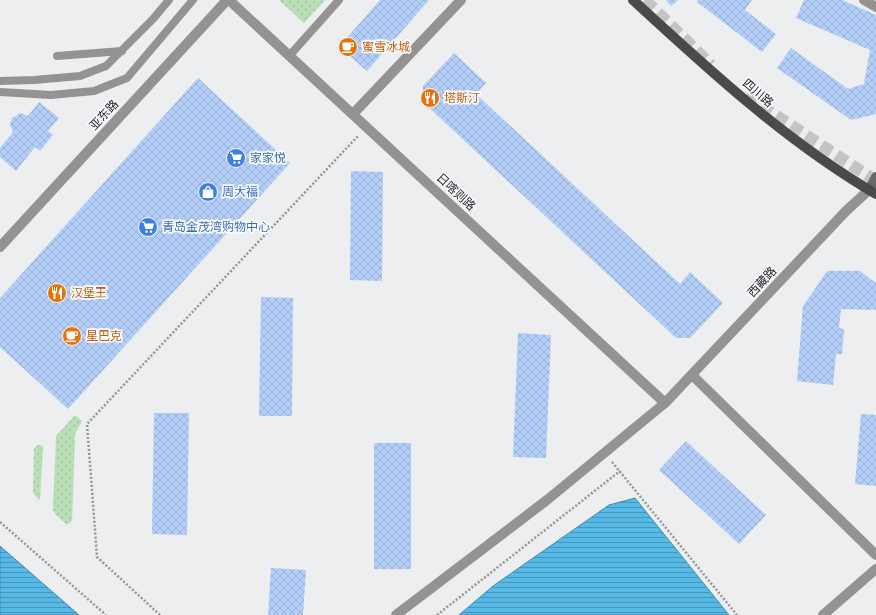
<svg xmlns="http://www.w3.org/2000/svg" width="876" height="615" font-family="Barlow,'Noto Sans SC',sans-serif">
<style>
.green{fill:url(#green-dots)}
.water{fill:url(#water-rules);stroke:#468aaa}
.building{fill:url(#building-cross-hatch)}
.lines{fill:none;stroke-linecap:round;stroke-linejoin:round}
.highway-tunnel{stroke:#c3c4c6;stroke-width:12;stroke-dasharray:12 6;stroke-linecap:butt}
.path{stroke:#949597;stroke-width:2.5;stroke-dasharray:2 2;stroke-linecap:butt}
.lane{stroke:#949392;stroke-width:8}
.street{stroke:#949392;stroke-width:10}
.secondary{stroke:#696866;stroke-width:10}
.primary{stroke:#4b4a48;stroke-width:10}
.labels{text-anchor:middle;stroke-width:3.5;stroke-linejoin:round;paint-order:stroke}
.food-label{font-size:12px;fill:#c56008;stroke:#f9fbfe;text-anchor:start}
.street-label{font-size:12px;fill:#1d1e1f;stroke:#f9fbfe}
.shop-label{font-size:12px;fill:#366cbe;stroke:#f9fbfe;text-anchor:start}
</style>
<defs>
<pattern id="green-dots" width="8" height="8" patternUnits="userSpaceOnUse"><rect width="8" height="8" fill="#badfb6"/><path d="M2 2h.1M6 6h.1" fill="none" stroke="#9fbf9c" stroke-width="1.8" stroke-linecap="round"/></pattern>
<pattern id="water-rules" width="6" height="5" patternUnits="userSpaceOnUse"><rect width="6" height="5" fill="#57b9e5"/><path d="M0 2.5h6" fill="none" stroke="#4796b9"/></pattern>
<pattern id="building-cross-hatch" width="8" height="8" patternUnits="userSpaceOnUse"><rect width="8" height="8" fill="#b3cff9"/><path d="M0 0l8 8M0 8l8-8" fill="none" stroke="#9ab1d5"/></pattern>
</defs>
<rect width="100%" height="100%" fill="#eceef0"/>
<path class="green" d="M 279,0 L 325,0 L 304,23 Z
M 75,415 L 82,421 L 75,434 L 72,521 L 67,525 L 56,515 L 53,510 L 56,436 Z
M 38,445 L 43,446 L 40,500 L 38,499 L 33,493 L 34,448 Z"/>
<path class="water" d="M 635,498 L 729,615 L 459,615 L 493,586 L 609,505 Z
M 0,546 L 79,615 L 0,615 Z"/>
<path class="building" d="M 380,0 L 429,0 L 367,71 L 339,47 Z
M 666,0 L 678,0 L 671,6 Z
M 698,0 L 752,0 L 745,10 L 776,34 L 762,52 L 697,2 Z
M 804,0 L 842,0 L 876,15 L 876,114 L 851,120 L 777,68 L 791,48 L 848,89 L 864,84 L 870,50 L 796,18 Z
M 454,53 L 486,83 L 476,94 L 680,284 L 690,272 L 723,303 L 690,338 L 676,338 L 423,102 L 423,86 Z
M 198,78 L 290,163 L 68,409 L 0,347 L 0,298 Z
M 39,102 L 59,118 L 48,131 L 53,135 L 40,151 L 35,147 L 16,171 L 0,157 L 0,148 L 13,132 L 10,125 L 12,118 L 21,113 L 28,116 Z
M 351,171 L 383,172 L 382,281 L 350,280 Z
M 827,271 L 860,271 L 876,283 L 876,310 L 841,309 L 839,328 L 844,329 L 842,354 L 836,354 L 833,385 L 797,381 L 803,306 Z
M 261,297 L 293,298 L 292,416 L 259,416 Z
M 518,333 L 551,335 L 546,458 L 513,457 Z
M 154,413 L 189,413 L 187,535 L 152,534 Z
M 861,414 L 876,415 L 876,486 L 855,484 Z
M 686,441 L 766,515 L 739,544 L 659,470 Z
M 374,443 L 411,443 L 411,569 L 374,569 Z
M 271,568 L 306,570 L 303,615 L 268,615 Z"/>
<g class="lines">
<path class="highway-tunnel" d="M 645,0 L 711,65
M 746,96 L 876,181"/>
<path class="path" d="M 612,462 L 737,615
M 0,522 L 106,615
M 160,615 L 97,557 L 87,424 L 358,136
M 437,615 L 620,471"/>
<path class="lane" d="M 290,55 L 339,0
M 57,56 L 122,51
M 0,81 L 34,80 L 80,76 L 106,66 L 153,19 L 169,0
M 0,92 L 51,95 L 94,91 L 127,78 L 193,0"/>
<path class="street" d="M 229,0 L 665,403
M 864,0 L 876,7
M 353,114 L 461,0
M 0,247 L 227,0
M 692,375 L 876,555
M 396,615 L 547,500 L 665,403 L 846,211 L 869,190
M 823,615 L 876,569"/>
<path class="secondary" d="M 869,190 L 876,177"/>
<path class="primary" d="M 633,0 C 709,70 787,142 876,194"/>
</g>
<defs>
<g id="cafe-disc" transform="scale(1)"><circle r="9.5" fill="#e8710a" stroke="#f9fbfe"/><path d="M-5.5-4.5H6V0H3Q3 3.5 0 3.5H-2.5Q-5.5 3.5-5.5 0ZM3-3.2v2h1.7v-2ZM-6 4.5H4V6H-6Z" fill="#fff"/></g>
<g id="restaurant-disc" transform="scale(1)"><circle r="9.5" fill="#e8710a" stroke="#f9fbfe"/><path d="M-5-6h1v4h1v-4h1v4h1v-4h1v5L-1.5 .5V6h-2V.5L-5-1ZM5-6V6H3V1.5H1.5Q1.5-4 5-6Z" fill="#fff"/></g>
<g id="supermarket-disc" transform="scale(1)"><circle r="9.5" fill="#3f7fe0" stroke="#f9fbfe"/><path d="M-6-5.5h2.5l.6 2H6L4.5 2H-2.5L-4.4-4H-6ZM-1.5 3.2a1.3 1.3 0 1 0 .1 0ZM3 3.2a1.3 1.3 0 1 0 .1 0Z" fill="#fff"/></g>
<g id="shop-disc" transform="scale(1)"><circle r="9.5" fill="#3f7fe0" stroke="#f9fbfe"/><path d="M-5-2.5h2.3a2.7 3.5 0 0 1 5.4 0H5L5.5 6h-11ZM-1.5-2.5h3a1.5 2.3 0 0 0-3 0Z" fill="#fff"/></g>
</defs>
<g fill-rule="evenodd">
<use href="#cafe-disc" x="348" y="47"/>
<use href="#restaurant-disc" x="430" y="98"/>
<use href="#supermarket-disc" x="236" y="158"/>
<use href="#shop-disc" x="208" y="192"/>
<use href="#supermarket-disc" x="148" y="227"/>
<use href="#restaurant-disc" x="57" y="293"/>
<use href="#cafe-disc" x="72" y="336"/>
</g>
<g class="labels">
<g class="food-label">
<text x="362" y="51">蜜雪冰城</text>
<text x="444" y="102">塔斯汀</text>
<text x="71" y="297">汉堡王</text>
<text x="86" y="340">星巴克</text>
</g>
<g class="street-label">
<text transform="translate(758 93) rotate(40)" y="4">四川路</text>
<text transform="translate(104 115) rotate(-47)" y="4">亚东路</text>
<text transform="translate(456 192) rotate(43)" y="4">日喀则路</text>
<text transform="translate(762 282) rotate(-47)" y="4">西藏路</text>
</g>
<g class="shop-label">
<text x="250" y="162">家家悦</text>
<text x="222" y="196">周大福</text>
<text x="162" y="231">青岛金茂湾购物中心</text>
</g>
</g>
</svg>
